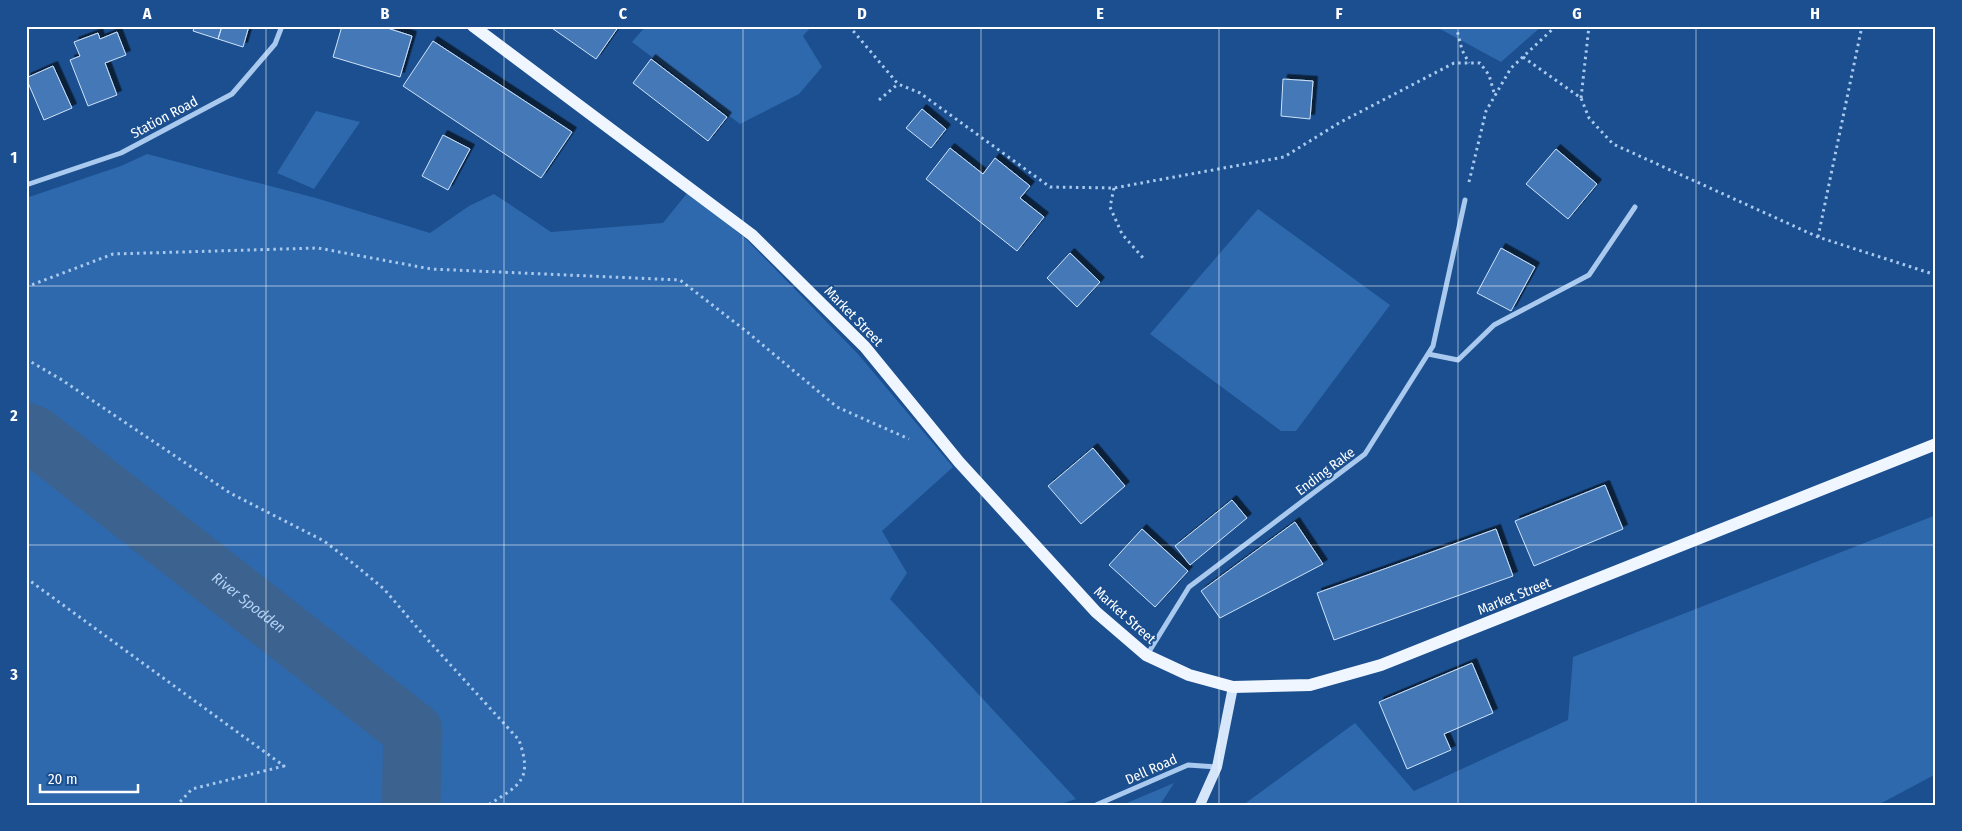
<svg xmlns="http://www.w3.org/2000/svg" width="1962" height="831" font-family="'Fira Sans Condensed',sans-serif">
<style>
.green{fill:#2e69ad}
.lines{fill:none;stroke-linecap:round;stroke-linejoin:round}
.river{stroke:#3c6290;stroke-width:59}
.building{fill:#4478b7;stroke:#cfe3fa;filter:url(#shadow)}
.path{stroke:#a9c9ee;stroke-width:3;stroke-dasharray:2.5 4;stroke-linecap:butt}
.minor{stroke:#a9c9ee;stroke-width:5}
.secondary{stroke:#d6e6fa;stroke-width:10}
.primary{stroke:#f0f6ff;stroke-width:12}
.grid{fill:none;stroke:#fff;stroke-width:1;stroke-opacity:0.55}
.labels{text-anchor:middle;stroke-width:4;stroke-linejoin:round;paint-order:stroke}
.street-label{font-size:14px;fill:#fff;stroke:#1b4f8f}
.water-label{font-size:15px;font-style:italic;fill:#b5d3f5;stroke:#1b4f8f}
.neatline{fill:none;stroke:#fff;stroke-width:2}
.grid-label{font-size:16px;text-anchor:middle;font-weight:bold;fill:#fff}
</style>
<defs>
<filter id="shadow"><feDropShadow dx="4.5" dy="-4.5" stdDeviation="0" flood-color="#0009"/></filter>
</defs>
<rect width="100%" height="100%" fill="#1b4f8f"/>
<path class="green" d="M 646,26 L 812,26 L 803,36 L 822,67 L 799,94 L 740,124 L 632,42 Z
M 1429,26 L 1542,26 L 1501,62 L 1442,30 Z
M 316,111 L 360,122 L 314,189 L 277,173 Z
M 147,154 L 316,198 L 430,233 L 469,206 L 494,194 L 551,232 L 663,223 L 688,192 L 746,239 L 858,354 L 953,467 L 882,531 L 907,573 L 890,599 L 1076,799 L 1058,805 L 426,805 L 434,765 L 432,733 L 47,428 L 26,420 L 26,198 L 121,166 Z
M 1258,209 L 1390,305 L 1296,431 L 1281,431 L 1150,334 Z
M 26,467 L 68,484 L 384,736 L 399,767 L 393,793 L 384,805 L 26,805 Z
M 1936,515 L 1936,774 L 1878,805 L 1243,805 L 1355,723 L 1414,791 L 1568,720 L 1573,657 Z
M 1174,783 L 1160,805 L 1122,805 Z"/>
<g class="lines">
<path class="river" id="s1" d="M 26,432 L 35,436 L 413,731 L 411,805"/>
</g>
<path class="building" d="M 195,26 L 222,26 L 218,39 L 193,31 Z
M 222,26 L 249,26 L 243,47 L 218,39 Z
M 342,26 L 381,26 L 412,36 L 400,77 L 333,57 Z
M 549,26 L 619,26 L 596,59 Z
M 117,32 L 126,55 L 105,63 L 117,95 L 88,106 L 70,60 L 80,56 L 74,42 L 98,33 L 100,39 Z
M 433,41 L 572,132 L 541,178 L 403,86 Z
M 651,59 L 727,117 L 708,141 L 633,83 Z
M 53,66 L 72,108 L 44,120 L 26,78 Z
M 1283,79 L 1313,81 L 1310,119 L 1281,116 Z
M 922,109 L 946,129 L 931,148 L 906,128 Z
M 443,135 L 470,149 L 448,190 L 422,176 Z
M 950,148 L 983,174 L 995,158 L 1030,186 L 1020,198 L 1044,217 L 1017,251 L 926,179 Z
M 1556,149 L 1597,184 L 1568,219 L 1526,184 Z
M 1501,248 L 1535,267 L 1511,311 L 1477,293 Z
M 1070,253 L 1100,282 L 1077,307 L 1047,278 Z
M 1093,448 L 1125,486 L 1081,524 L 1048,486 Z
M 1605,485 L 1623,529 L 1534,566 L 1515,521 Z
M 1232,500 L 1247,518 L 1190,565 L 1175,546 Z
M 1295,522 L 1323,564 L 1220,618 L 1201,591 Z
M 1142,529 L 1188,571 L 1155,607 L 1109,565 Z
M 1496,529 L 1513,576 L 1334,640 L 1317,593 Z
M 1472,663 L 1493,713 L 1444,734 L 1451,750 L 1407,769 L 1379,702 Z"/>
<g class="lines">
<path class="path" d="M 849,26 L 898,84 L 920,93 L 1050,187 L 1114,188 L 1284,157 L 1339,123 L 1454,63 L 1480,63 L 1489,75 L 1495,96
M 1456,26 L 1462,50 L 1469,63
M 1523,57 L 1581,98 L 1589,118 L 1613,144 L 1818,237 L 1936,275
M 1581,98 L 1589,26
M 879,100 L 898,84
M 1469,182 L 1486,111 L 1511,68 L 1556,26
M 1114,188 L 1110,207 L 1122,234 L 1144,259
M 1818,237 L 1862,26
M 26,287 L 113,254 L 318,248 L 431,269 L 680,280 L 746,331 L 837,407 L 909,439
M 26,359 L 62,380 L 230,493 L 324,541 L 354,564 L 384,589 L 427,639 L 519,740 C 533,780 520,785 488,805
M 26,578 L 284,766 L 192,789 L 177,805"/>
<path class="minor" d="M 26,185 L 121,153 L 232,94 L 275,44 L 282,26
M 1428,354 L 1458,360 L 1494,325 L 1589,275 L 1635,207
M 1147,655 L 1189,587 L 1365,454 L 1433,346 L 1465,200
M 1096,805 L 1188,765 L 1217,767"/>
<path class="secondary" d="M 1200,805 L 1217,767 L 1233,687"/>
<path class="primary" d="M 473,26 L 752,235 L 865,347 L 959,462 L 1096,612 L 1146,655 L 1189,675 L 1233,687 L 1310,685 L 1381,665 L 1936,444"/>
</g>
<path class="grid" d="M 266,26 L 266,805M 504,26 L 504,805M 743,26 L 743,805M 981,26 L 981,805M 1219,26 L 1219,805M 1458,26 L 1458,805M 1696,26 L 1696,805M 26,286 L 1936,286M 26,545 L 1936,545"/>
<g class="labels">
<g class="street-label">
<text transform="translate(164 117) rotate(-28)" y="5">Station Road</text>
<text transform="translate(854 316) rotate(46)" y="5">Market Street</text>
<text transform="translate(1325 471) rotate(-37)" y="5">Ending Rake</text>
<text transform="translate(1514 596) rotate(-22)" y="5">Market Street</text>
<text transform="translate(1125 615) rotate(42)" y="5">Market Street</text>
<text transform="translate(1151 769) rotate(-24)" y="5">Dell Road</text>
</g>
<g class="water-label">
<text dy="5" stroke="none"><textPath href="#s1" startOffset="281">River Spodden</textPath></text>
</g>
</g>
<rect width="1962" height="831" fill="none" stroke="#1b4f8f" stroke-width="55"/>
<path d="M40 784v8h98v-8" fill="none" stroke="#ffffff" stroke-width="2.5"/>
<text x="48" y="784" font-size="15" fill="#ffffff" stroke="#1b4f8f" stroke-width="4" paint-order="stroke">20 m</text>
<rect x="28" y="28" width="1906" height="776" class="neatline"/>
<g class="grid-label">
<text x="147" y="19">A</text>
<text x="385" y="19">B</text>
<text x="623" y="19">C</text>
<text x="862" y="19">D</text>
<text x="1100" y="19">E</text>
<text x="1339" y="19">F</text>
<text x="1577" y="19">G</text>
<text x="1815" y="19">H</text>
<text x="14" y="163">1</text>
<text x="14" y="421">2</text>
<text x="14" y="680">3</text>
</g>
</svg>
